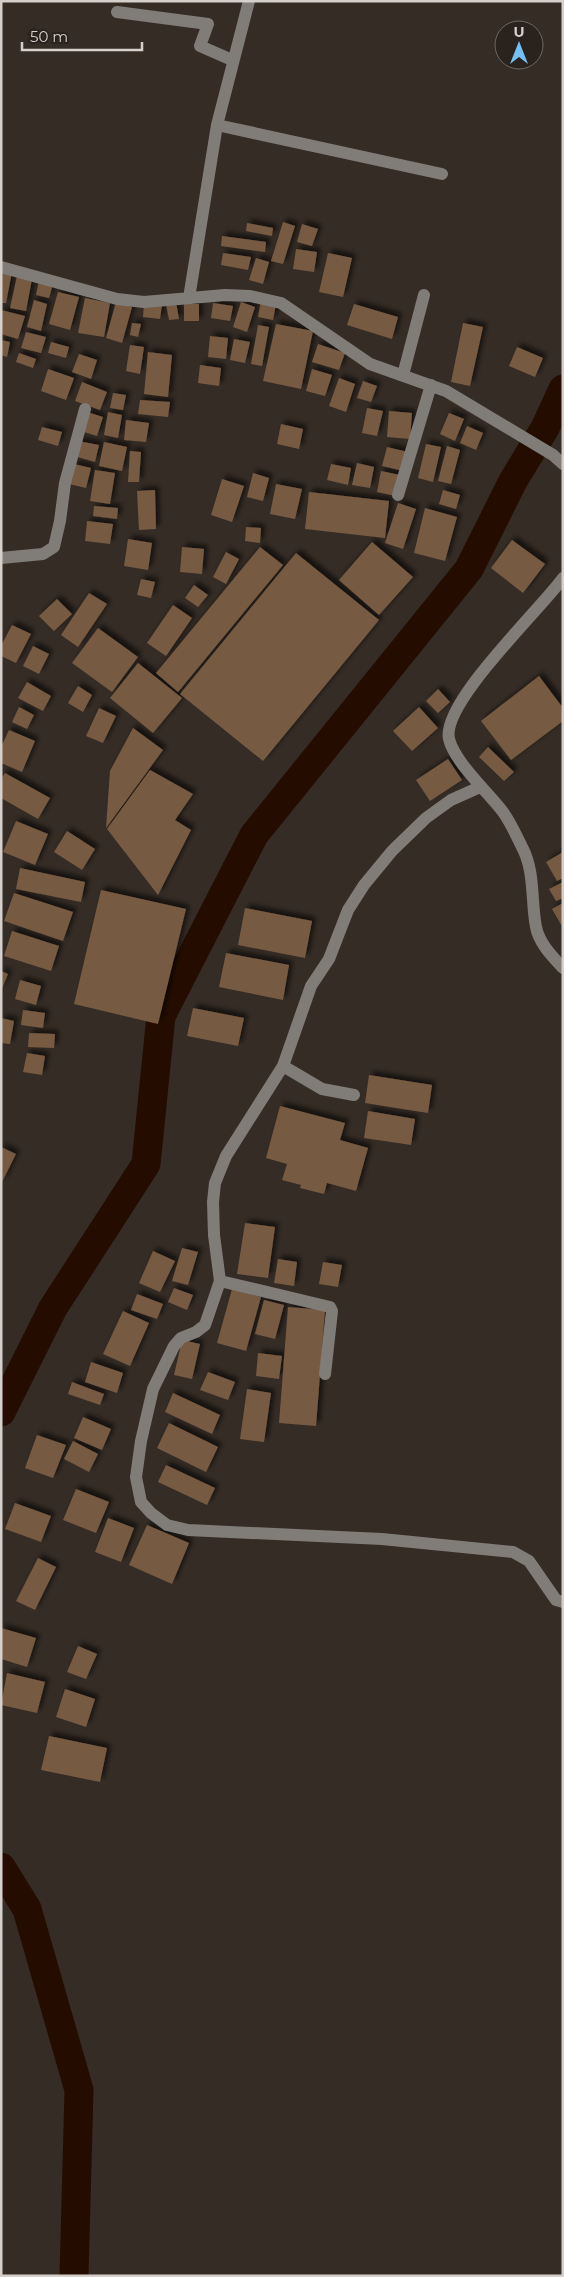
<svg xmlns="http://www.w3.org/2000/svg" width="564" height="2277" font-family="Montserrat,sans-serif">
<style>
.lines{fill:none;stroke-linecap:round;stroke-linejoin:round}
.river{stroke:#240d00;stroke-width:29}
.building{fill:#775a42;filter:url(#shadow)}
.minor{stroke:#807c78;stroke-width:12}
</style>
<defs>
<filter id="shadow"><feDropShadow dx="4" dy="-4" stdDeviation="2.5" flood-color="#0009"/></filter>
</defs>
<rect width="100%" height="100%" fill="#352c25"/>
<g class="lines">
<path class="river" d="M 1,1412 L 53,1308 L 146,1164 L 161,1016 L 254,835 L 469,569 L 513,481 L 545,428 L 563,389
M 1,1867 L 27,1909 L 79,2090 L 74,2276"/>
</g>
<path class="building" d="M 283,222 L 295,226 L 283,264 L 271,261 Z
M 247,223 L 273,228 L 272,236 L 246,231 Z
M 302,224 L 318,229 L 312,246 L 297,242 Z
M 222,236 L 266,242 L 265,252 L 221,246 Z
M 296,249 L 317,252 L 314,272 L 293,269 Z
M 223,253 L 251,257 L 248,270 L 221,265 Z
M 328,253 L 352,258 L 343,297 L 319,292 Z
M 256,258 L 269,262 L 263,284 L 249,280 Z
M 1,270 L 12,272 L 6,303 L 1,303 Z
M 17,276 L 32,279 L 26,311 L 10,308 Z
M 39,281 L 53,284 L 49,298 L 36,295 Z
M 58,292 L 79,297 L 70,330 L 49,324 Z
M 85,298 L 110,303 L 104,337 L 78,333 Z
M 34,300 L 47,304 L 41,331 L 27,327 Z
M 261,301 L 276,304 L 273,320 L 258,317 Z
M 116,302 L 132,307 L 122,343 L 106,338 Z
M 176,302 L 179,319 L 169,320 L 166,304 Z
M 241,302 L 255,307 L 247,332 L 233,327 Z
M 144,303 L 162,305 L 160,319 L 143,317 Z
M 213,303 L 233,306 L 230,321 L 211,318 Z
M 184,304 L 199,304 L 199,321 L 184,321 Z
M 354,304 L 398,317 L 392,339 L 347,325 Z
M 1,310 L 25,316 L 18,339 L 1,334 Z
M 132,323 L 141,324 L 138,337 L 130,335 Z
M 463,323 L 483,327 L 470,386 L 451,382 Z
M 276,324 L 313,331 L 301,389 L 263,381 Z
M 258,325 L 269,327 L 262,366 L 251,364 Z
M 26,332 L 46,337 L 41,353 L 21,348 Z
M 210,336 L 228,338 L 226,359 L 208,357 Z
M 234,339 L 250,342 L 245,363 L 230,360 Z
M 1,340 L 10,342 L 7,357 L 1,355 Z
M 51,342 L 69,347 L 66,358 L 48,353 Z
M 318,344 L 345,353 L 339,370 L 312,362 Z
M 130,345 L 144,347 L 140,374 L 126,371 Z
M 517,347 L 543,358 L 535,377 L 509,366 Z
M 148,352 L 172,355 L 168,397 L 144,394 Z
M 19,353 L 36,359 L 33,368 L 16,362 Z
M 79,354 L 97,360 L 91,379 L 72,372 Z
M 200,365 L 221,368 L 219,386 L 198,383 Z
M 48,369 L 74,378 L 66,400 L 41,391 Z
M 312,369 L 332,375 L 325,396 L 306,391 Z
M 339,378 L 355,384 L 346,412 L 329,406 Z
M 363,381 L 377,386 L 371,402 L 357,398 Z
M 82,382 L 107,392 L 100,410 L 75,401 Z
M 113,393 L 126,395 L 123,410 L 110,408 Z
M 140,400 L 170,402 L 168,417 L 138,414 Z
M 367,408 L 383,411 L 377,436 L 362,433 Z
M 389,411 L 412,413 L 410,439 L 387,437 Z
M 87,412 L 103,417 L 97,436 L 81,431 Z
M 108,412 L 122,415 L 118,438 L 104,435 Z
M 449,413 L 464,419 L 455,441 L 440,434 Z
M 126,420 L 149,423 L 146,442 L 124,440 Z
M 281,424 L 303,429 L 299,449 L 277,444 Z
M 467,426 L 483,433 L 476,450 L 460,443 Z
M 42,427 L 62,432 L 58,446 L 38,440 Z
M 78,441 L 99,445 L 95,462 L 74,456 Z
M 104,442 L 127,447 L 122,471 L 99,466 Z
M 426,444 L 441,447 L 433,482 L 418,478 Z
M 447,446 L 460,450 L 451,484 L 438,481 Z
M 387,447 L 408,452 L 404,471 L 382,466 Z
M 130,451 L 141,452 L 139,482 L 128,482 Z
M 357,463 L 374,467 L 370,488 L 352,485 Z
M 74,464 L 91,468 L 86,488 L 69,484 Z
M 331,464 L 351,468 L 348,485 L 327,480 Z
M 95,470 L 115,473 L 110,504 L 90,501 Z
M 381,471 L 400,475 L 396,496 L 377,492 Z
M 253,473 L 269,478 L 263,501 L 247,497 Z
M 222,479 L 244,486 L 232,522 L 211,515 Z
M 276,484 L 302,489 L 295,519 L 270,514 Z
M 155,490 L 156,529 L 139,530 L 137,491 Z
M 443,490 L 460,495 L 456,509 L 439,504 Z
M 309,492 L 389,501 L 385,538 L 305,529 Z
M 398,503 L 416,509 L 403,549 L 385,543 Z
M 94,506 L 118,508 L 117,519 L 93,516 Z
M 425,508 L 457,517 L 445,561 L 414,553 Z
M 87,521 L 113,524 L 110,544 L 85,541 Z
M 246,527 L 261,528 L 260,543 L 245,541 Z
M 128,539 L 152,543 L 148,570 L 124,566 Z
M 512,540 L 545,564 L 523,593 L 491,568 Z
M 372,542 L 413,577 L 379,615 L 339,580 Z
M 182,547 L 204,549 L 202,574 L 180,572 Z
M 260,547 L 283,565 L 178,692 L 156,673 Z
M 226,552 L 239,559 L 226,584 L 213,577 Z
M 296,553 L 379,620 L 263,761 L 180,694 Z
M 141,579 L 155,582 L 151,598 L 137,595 Z
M 194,585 L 208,595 L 198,607 L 185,598 Z
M 89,593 L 107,604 L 78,647 L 61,635 Z
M 57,599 L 72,614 L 54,631 L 39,616 Z
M 173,605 L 192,618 L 166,656 L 147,643 Z
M 12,625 L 31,634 L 16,663 L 1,656 L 1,646 Z
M 98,628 L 138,657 L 112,692 L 72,663 Z
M 33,646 L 49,654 L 39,674 L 23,666 Z
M 138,663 L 182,698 L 153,733 L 110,698 Z
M 539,676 L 563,708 L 563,721 L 511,760 L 481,721 Z
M 27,682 L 51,696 L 43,711 L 18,698 Z
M 78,686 L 92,695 L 83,712 L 68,703 Z
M 438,689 L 450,702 L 438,713 L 426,701 Z
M 19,707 L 34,715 L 27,729 L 12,722 Z
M 419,707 L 438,728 L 412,751 L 393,731 Z
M 99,708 L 116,716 L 103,743 L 86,736 Z
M 133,728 L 163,750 L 106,828 L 110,771 Z
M 9,730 L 35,741 L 22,772 L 1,763 L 1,747 Z
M 488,747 L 514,772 L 504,781 L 479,757 Z
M 448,759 L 462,780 L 430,801 L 416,780 Z
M 150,770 L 193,794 L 175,820 L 191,830 L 158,895 L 107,829 Z
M 5,773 L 50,798 L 38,819 L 1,798 L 1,779 Z
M 16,821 L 48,834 L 35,865 L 3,852 Z
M 67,831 L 95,849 L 82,870 L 54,852 Z
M 563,852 L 563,878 L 557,881 L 546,862 Z
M 20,868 L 85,882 L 81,902 L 16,889 Z
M 563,882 L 563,898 L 556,901 L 549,889 Z
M 101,890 L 186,909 L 158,1024 L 74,1004 Z
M 14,893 L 73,912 L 63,941 L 4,921 Z
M 563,903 L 563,928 L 552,909 Z
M 245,908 L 312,921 L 305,958 L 238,945 Z
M 12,931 L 59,946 L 51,971 L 4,956 Z
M 226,953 L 289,965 L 283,1000 L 219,987 Z
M 1,971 L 8,974 L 1,991 Z
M 20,980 L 41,986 L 36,1005 L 15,999 Z
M 193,1008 L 244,1018 L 238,1046 L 187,1036 Z
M 23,1010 L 45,1013 L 43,1028 L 21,1025 Z
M 1,1018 L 14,1021 L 10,1044 L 1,1043 Z
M 29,1033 L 55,1034 L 54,1048 L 28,1047 Z
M 27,1053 L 45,1056 L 42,1075 L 23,1072 Z
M 369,1075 L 432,1085 L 428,1113 L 365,1103 Z
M 280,1106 L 345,1123 L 340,1140 L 368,1148 L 356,1191 L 327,1183 L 324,1194 L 300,1188 L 301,1185 L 282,1180 L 287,1164 L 266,1158 Z
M 368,1111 L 415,1119 L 411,1145 L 364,1138 Z
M 1,1147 L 16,1154 L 1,1184 Z
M 245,1223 L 275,1227 L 268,1278 L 237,1274 Z
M 182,1248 L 198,1252 L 188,1285 L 172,1281 Z
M 153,1251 L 175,1261 L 160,1292 L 139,1283 Z
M 278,1259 L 297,1262 L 294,1286 L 274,1283 Z
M 323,1262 L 342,1265 L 338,1287 L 319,1284 Z
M 174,1288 L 193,1295 L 187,1310 L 168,1302 Z
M 232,1289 L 261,1297 L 246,1351 L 217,1343 Z
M 137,1294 L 163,1304 L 157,1319 L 131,1310 Z
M 264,1300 L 284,1305 L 275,1339 L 255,1334 Z
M 288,1307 L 325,1310 L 316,1426 L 279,1423 Z
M 123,1311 L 149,1323 L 130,1366 L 103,1354 Z
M 182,1340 L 200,1344 L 192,1379 L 174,1375 Z
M 258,1353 L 282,1356 L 279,1379 L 256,1376 Z
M 91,1362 L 123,1373 L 117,1393 L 85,1382 Z
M 208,1372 L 235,1382 L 228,1400 L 200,1390 Z
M 72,1382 L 104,1394 L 100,1405 L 68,1394 Z
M 247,1389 L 271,1393 L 264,1442 L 240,1439 Z
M 173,1393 L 220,1415 L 212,1434 L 165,1412 Z
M 83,1417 L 111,1429 L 102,1450 L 74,1438 Z
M 169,1423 L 218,1447 L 206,1472 L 157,1448 Z
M 37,1435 L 66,1445 L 53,1478 L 25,1468 Z
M 73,1441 L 98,1454 L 89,1472 L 64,1459 Z
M 166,1465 L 215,1488 L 207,1505 L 158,1482 Z
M 76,1489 L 109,1502 L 96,1533 L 63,1520 Z
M 15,1503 L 51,1516 L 41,1542 L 5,1529 Z
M 108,1518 L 134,1528 L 121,1562 L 95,1552 Z
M 147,1525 L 189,1543 L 172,1584 L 129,1565 Z
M 38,1558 L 56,1567 L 35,1610 L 16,1601 Z
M 1,1628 L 36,1638 L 27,1667 L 1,1659 Z
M 78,1646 L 97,1654 L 86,1679 L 67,1672 Z
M 7,1673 L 45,1682 L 37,1713 L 1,1705 Z
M 65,1689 L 95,1699 L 86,1727 L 56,1717 Z
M 49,1736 L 107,1748 L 100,1782 L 41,1770 Z"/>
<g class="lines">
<path class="minor" d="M 117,12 L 208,24 L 200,46 L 232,60
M 217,125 L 442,174
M 1,267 L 117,299 L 144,302 L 225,295 L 250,296 L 281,303 L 370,364 L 446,391 L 553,455 L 563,464
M 189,298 L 217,125 L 249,1
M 403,375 L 424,295
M 398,495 L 431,385
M 1,558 L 43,554 L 54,547 L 60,521 L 65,483 L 85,409
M 563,578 C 540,610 441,703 449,739 C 455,763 489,793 503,812 C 511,823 517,837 523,849 C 535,873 531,902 536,927 C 539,943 552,956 563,968
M 480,787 L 451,800 L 426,818 L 392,851 L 364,885 L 348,910 L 329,959 L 311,986 L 283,1066 L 226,1156 L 215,1183 L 213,1202 L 214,1235 L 220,1281 L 205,1325 L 196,1332 L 181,1338 L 174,1346 L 153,1389 L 141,1441 L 136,1477 L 141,1502 L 151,1513 L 167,1525 L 188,1530 L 382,1539 L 513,1552 L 529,1561 L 556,1600 L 563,1602
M 283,1066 L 322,1089 L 354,1095
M 220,1281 L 330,1307 L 332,1311 L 325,1374"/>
</g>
<rect width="564" height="2277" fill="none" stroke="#d6d0cc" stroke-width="5"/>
<g transform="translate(519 45)"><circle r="24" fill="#2a221c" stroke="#6f6862"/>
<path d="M0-4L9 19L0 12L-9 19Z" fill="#74c0f6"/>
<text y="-8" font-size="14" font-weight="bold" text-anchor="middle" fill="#d6d0cc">U</text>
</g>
<path d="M22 42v8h120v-8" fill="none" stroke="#d6d0cc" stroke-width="2.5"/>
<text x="30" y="42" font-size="15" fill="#d6d0cc" stroke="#2a221c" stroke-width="4" paint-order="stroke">50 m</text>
</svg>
